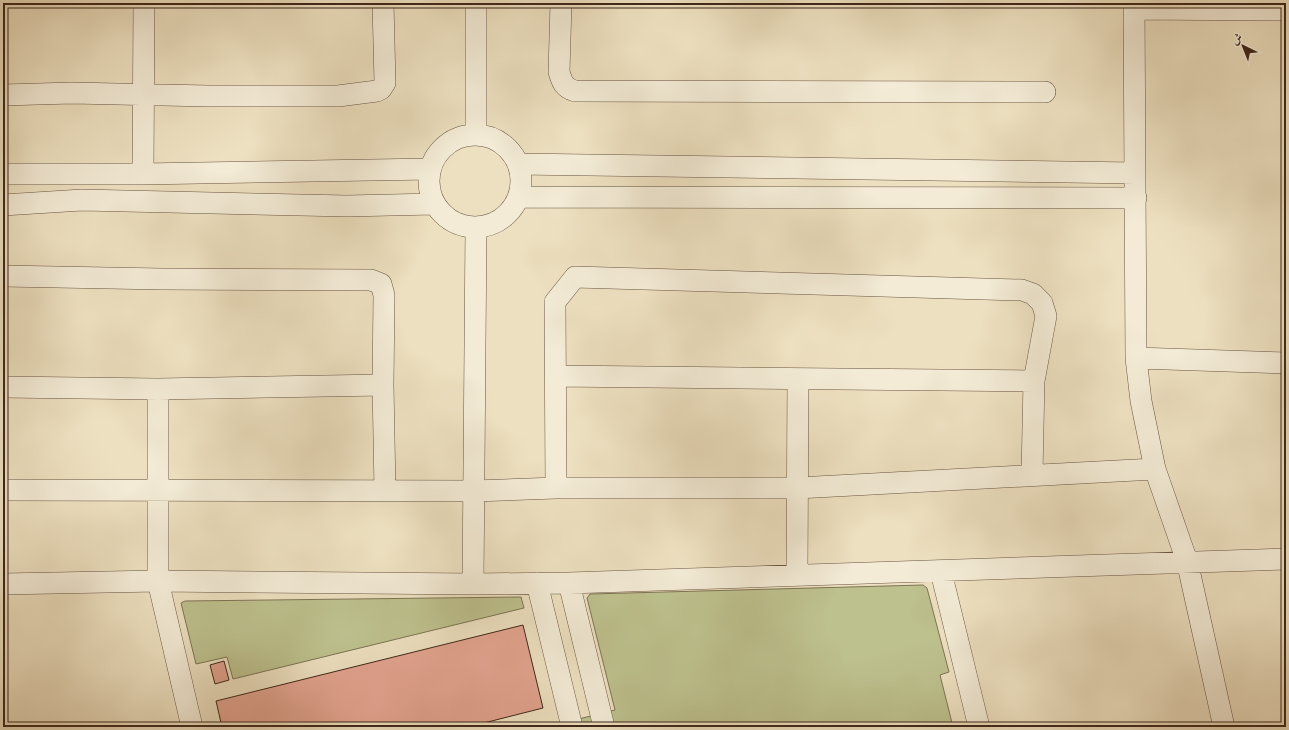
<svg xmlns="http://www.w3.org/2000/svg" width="1289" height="730" font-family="'Sorts Mill Goudy',Amiri,serif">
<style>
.green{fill:#bdc18e;stroke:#7e7454}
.building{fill:#e2a38f;stroke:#3f2719}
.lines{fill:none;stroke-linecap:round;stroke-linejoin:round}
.minor-casing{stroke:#6a5543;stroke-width:22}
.minor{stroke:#f3ebd6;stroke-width:21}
</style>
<rect width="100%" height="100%" fill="#ede0c0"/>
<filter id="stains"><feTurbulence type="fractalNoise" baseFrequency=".005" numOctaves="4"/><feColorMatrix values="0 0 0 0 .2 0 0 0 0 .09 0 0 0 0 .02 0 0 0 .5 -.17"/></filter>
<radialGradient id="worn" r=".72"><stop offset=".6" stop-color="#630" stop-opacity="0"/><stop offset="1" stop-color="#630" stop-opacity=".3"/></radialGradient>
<path class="green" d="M 923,585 L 927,588 L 949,672 L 940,675 L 953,727 L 546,727 L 615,710 L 587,598 L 590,594 Z
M 521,597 L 524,608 L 233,679 L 227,657 L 196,664 L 181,603 L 185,601 Z"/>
<path class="building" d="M 523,625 L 543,708 L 468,727 L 222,727 L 216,701 Z
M 224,661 L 229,680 L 215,684 L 210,665 Z"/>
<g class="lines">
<g class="minor-casing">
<path id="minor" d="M 561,3 L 559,72 C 562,82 564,88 575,91 L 1045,92
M 1134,3 L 1136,358 L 1141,401 L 1155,469 L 1187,561 L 1224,727
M 1134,9 L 1286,10
M 3,95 L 72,93 L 208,96 L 338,96 L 377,91 L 381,89 L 385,83 L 383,3
M429 181a46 46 0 1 1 92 0a46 46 0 1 1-92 0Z
M 476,135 L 476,3
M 518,164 L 1135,173
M 3,174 L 143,174 L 430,169
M 143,174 L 144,3
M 519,197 L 1136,198
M 3,205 L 82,200 L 347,206 L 434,204
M 3,276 L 162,279 L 371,280 L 381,284 L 384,295 L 383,385
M 1136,358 L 1286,363
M 556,376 L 1034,381
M 3,387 L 158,389 L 383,385 L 385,490
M 158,389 L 158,581 L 192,727
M 556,488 L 555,302 L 575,277 L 1022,290 L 1033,294 L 1042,303 L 1046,316 L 1034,381 L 1032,474
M 3,490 L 474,491 L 556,488 L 797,488 L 1155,469
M 941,572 L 979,727
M 797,575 L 798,379
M 537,583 L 572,727
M 569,583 L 604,727
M 3,584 L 158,581 L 473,584 L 569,583 L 1286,559
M 473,584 L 476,228"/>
</g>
<use href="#minor" class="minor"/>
</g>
<rect width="1289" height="730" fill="none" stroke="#ede0c0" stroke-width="16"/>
<rect x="4" y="4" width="1281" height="722" fill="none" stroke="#3f2719" stroke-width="2"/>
<rect x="8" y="8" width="1273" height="714" fill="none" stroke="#3f2719"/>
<g transform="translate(1243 46) rotate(317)" stroke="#f3ebd6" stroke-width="3" paint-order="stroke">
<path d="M0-3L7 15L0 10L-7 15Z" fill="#3f2719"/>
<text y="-6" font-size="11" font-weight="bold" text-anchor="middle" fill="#3f2719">ش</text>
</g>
<rect width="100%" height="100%" filter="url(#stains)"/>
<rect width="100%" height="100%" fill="url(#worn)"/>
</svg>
